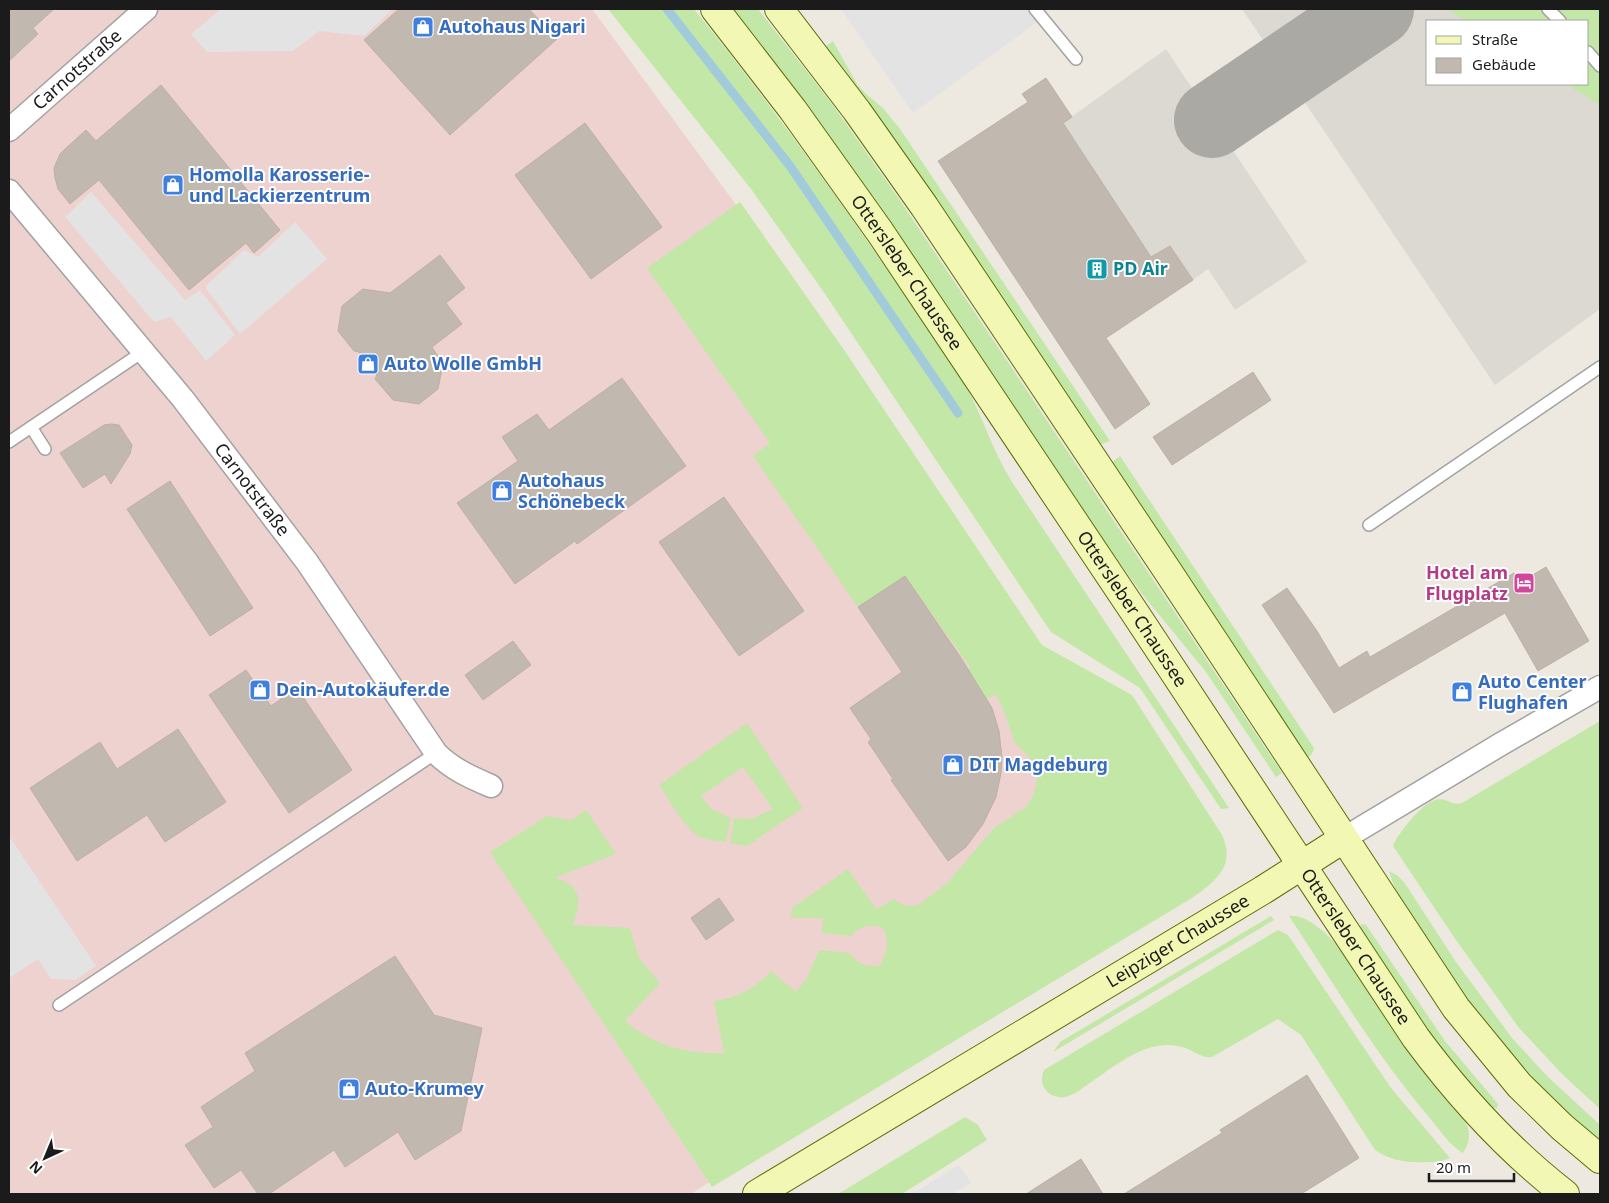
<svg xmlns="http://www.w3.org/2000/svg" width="1609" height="1203" font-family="'Noto Sans',sans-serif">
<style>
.commercial{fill:#eed2cf}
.airport{fill:#dbd9d2;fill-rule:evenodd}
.grass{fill:#c3e7a6}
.parking{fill:#e3e3e3}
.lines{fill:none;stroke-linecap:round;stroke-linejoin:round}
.stream{stroke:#a1cbda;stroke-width:9}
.taxiway{stroke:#aba9a4;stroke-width:76}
.building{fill:#c1b8b0;stroke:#beb0a3}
.lane-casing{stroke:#a2a2a2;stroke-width:14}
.street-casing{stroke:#a2a2a2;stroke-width:25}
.secondary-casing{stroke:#5e6e06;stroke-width:30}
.lane{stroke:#fff;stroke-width:11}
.street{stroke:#fff;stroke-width:22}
.secondary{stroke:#f2f8b3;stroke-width:28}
.labels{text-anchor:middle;stroke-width:4;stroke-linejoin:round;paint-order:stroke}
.shop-label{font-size:18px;font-weight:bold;fill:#366cbe;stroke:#fff;text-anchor:start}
.street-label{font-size:18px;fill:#1b1b1b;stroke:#fff}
.culture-label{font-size:18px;font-weight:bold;fill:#0d838f;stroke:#fff;text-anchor:start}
.hotel-label{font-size:18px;font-weight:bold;fill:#b23c85;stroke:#fff;text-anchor:end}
</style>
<rect width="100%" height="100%" fill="#ede9e0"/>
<path class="commercial" d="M 9,9 L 592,9 L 832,335 L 1037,653 L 1130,700 L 714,1179 L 691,1194 L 9,1194 Z"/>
<path class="airport" d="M 1242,9 L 1600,9 L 1600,309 L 1495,385 ZM 1428,21 L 1588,21 L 1588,84 L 1428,84 Z
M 1166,49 L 1307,262 L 1235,310 L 1208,269 L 1193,280 L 1170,246 L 1151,257 L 1063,123 Z"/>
<path class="grass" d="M 608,9 L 694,9 C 791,129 877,253 963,381 C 982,414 992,450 1012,482 L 1229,808 L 1221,809 L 1140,688 L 1051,632 L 823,291 L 751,189 Z
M 732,9 L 758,9 L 832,104 L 899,199 L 1282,773 L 1276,777 L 1206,672 L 1143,595 L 1111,551 L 882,209 L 784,74 Z
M 1448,9 L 1600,9 L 1600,105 L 1566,84 L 1588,84 L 1588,21 L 1467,21 Z
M 833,41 L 857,84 L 866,94 L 883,108 L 900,129 L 1110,441 L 1102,444 L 1097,443 L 902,150 L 825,47 Z
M 740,202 L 842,347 L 1042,645 L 1132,695 L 1222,835 C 1236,866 1216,881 1192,898 L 712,1187 L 490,852 L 547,816 L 572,820 L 586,810 L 616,854 L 557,877 L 558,879 C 584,888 580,903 573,925 L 630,928 L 639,958 L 660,983 L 625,1021 C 655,1046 685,1054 724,1053 L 714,1001 C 738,998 755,988 771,971 L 796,992 L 807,978 L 819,950 L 850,953 C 858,965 866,966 879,966 C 887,952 890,942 883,928 C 871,923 859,926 851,936 L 822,933 L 823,918 L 791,918 L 792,908 L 848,869 L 876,909 L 894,899 L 901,904 L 910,906 L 918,905 L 929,897 L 947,883 L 995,827 L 1026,807 L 1033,796 L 1037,782 L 1034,767 L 1031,759 L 1015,743 L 1005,714 L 996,694 L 987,699 L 981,689 L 975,693 L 962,674 L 970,667 L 905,576 L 858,607 L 753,456 L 770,443 L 647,268 Z
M 1120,456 L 1314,748 C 1313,753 1311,756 1306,759 L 1112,462 Z
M 1600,721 L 1600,1109 L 1563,1075 L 1519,1028 L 1456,940 L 1393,846 C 1398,833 1425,799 1439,799 C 1448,799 1453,806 1462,803 Z
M 747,723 L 803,808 L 747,846 L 730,843 L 734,818 L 751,819 L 773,809 L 743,767 L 701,796 L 711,809 L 731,818 L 726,842 C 717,841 706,840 698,836 C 685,828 668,798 659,785 Z
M 1389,871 L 1398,876 L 1404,882 L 1456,962 L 1512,1038 L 1547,1076 L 1600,1125 L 1600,1141 C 1530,1086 1476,1015 1427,940 C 1413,918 1396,897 1389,871 Z
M 1271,916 L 1274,920 L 1053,1052 L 1060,1042 Z
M 1289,916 C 1303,914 1319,927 1329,937 C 1347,955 1360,981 1375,1003 C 1402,1044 1431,1086 1465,1121 C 1471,1132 1470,1143 1463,1153 C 1450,1146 1439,1129 1429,1117 C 1376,1055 1334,984 1289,916 Z
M 1361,924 L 1366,925 L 1445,1041 L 1498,1104 L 1497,1108 L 1492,1109 L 1441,1049 L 1360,929 Z
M 1278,930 L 1288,935 L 1391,1088 L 1450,1158 C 1442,1162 1434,1162 1426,1162 C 1407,1163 1392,1161 1375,1150 L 1301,1035 L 1278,1019 L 1212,1057 C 1203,1058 1198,1054 1190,1050 C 1180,1045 1168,1044 1157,1046 C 1131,1051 1108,1071 1087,1085 C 1082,1088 1077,1093 1071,1095 C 1053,1103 1036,1088 1044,1070 Z
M 965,1117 L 978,1125 L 987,1140 L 902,1194 L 838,1194 Z"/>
<path class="parking" d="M 221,9 L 393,9 L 364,36 L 319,31 L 293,51 L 207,52 L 191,34 Z
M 841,9 L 1035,9 L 1043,18 L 913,113 Z
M 91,192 L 185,300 L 200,290 L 235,335 L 206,361 L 171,317 L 154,322 L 65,217 Z
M 295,222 L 327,259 L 240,334 L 205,287 L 244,250 L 258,257 Z
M 9,836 L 96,966 L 75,980 L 51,979 L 38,959 L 9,978 Z
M 959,1165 L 971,1183 L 953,1194 L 912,1194 Z"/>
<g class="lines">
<path class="stream" d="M 667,9 L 790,166 L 958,413"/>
<path class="taxiway" d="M 1212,120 L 1376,9"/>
</g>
<path class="building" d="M 9,9 L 54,9 L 33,28 L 38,34 L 9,61 Z
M 399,9 L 529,9 L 557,39 L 450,135 L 364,40 Z
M 1046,78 L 1072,117 L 1063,123 L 1151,257 L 1170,246 L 1193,280 L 1106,338 L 1150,404 L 1115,429 L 938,161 L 1028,102 L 1022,94 Z
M 161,85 L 280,230 L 254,253 L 246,243 L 189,290 L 99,180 L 70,204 L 58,189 L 55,178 L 54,168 L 60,154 L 65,149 L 86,130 L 96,141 Z
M 585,123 L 662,227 L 591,279 L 515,175 Z
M 440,255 L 465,288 L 446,303 L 462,324 L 432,347 L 443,364 L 438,389 L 419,404 L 393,400 L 375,379 L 377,375 L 359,352 L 354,351 L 338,331 L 342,306 L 363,289 L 390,293 Z
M 1253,372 L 1271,400 L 1172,465 L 1153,437 Z
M 622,378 L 686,466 L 577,544 L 575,541 L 515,584 L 457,503 L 518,461 L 502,437 L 537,414 L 549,430 Z
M 111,424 L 119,425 L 132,445 L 130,454 L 111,484 L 105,474 L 83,488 L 60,453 L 104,425 Z
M 170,481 L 253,608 L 210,636 L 127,509 Z
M 724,497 L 804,611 L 739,656 L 659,542 Z
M 1546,567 L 1589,641 L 1538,671 L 1505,613 L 1334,713 L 1262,605 L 1287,588 L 1317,631 L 1339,668 L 1367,651 L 1370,657 L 1514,573 L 1519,583 Z
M 905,576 L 961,658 L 992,708 L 999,731 L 1002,758 L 1001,773 L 996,797 L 983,824 L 966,847 L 948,861 L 891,780 L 893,779 L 868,742 L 871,739 L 850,708 L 902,672 L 858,607 Z
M 513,641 L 531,665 L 483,700 L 465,675 Z
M 246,670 L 271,706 L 297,688 L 352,770 L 289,813 L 209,695 Z
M 178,729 L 226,802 L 165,842 L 147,815 L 77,861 L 30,788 L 100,742 L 117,769 Z
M 719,898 L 734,920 L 706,940 L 691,918 Z
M 395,956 L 434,1015 L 482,1028 L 461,1131 L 415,1160 L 398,1132 L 345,1167 L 334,1150 L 269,1194 L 258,1194 L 241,1170 L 214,1188 L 185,1145 L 213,1127 L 201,1107 L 255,1071 L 245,1053 Z
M 1307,1075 L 1359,1158 L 1301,1194 L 1124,1194 L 1222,1133 L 1220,1130 Z
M 1081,1159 L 1103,1194 L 1026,1194 Z"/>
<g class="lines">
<g class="lane-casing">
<path id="lane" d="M 1035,9 L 1076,59
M 1548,9 L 1560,21
M 1588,52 L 1600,66
M 31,427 L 45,449
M 9,442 L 144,351
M 1369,525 L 1600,367
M 59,1005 L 436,753"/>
</g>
<g class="street-casing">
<g id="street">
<path id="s1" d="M 9,130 L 146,9"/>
<path id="s2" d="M 9,191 L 183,399 L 307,562 L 436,753 C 452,769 470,777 491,786"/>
<path d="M 1343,839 L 1501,744 L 1600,687"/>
</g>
</g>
<g class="secondary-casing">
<g id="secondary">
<path id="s3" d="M 715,9 L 793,110 L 880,232 L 1133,610 L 1416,1038 C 1459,1096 1508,1150 1565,1194"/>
<path d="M 779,9 L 857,111 L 924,206 L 1169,573 L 1456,1008 L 1519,1085 L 1562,1127 L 1600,1159"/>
<path id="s4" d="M 757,1194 L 1263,890 L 1343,839"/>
</g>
</g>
<use href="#lane" class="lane"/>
<use href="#street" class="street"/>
<use href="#secondary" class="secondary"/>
</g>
<defs>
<g id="shop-square" transform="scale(1.125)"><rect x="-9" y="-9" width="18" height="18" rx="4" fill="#3f7fe0" stroke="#fff"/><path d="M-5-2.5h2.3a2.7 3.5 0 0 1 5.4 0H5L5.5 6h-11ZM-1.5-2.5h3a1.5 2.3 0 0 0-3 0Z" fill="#fff"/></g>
<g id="building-square" transform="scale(1.125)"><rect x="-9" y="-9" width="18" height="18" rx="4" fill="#0f9aa8" stroke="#fff"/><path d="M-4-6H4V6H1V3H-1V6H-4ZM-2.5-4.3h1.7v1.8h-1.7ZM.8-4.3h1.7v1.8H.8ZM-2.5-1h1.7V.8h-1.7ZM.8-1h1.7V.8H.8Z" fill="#fff"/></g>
<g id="hotel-square" transform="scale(1.125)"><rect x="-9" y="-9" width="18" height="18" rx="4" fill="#d1479c" stroke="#fff"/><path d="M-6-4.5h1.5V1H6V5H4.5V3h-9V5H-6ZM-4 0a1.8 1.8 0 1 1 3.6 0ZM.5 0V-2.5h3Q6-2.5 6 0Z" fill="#fff"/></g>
</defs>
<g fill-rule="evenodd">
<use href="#shop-square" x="423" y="27"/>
<use href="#shop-square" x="173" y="185"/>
<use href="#building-square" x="1097" y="269"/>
<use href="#shop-square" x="368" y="364"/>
<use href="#shop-square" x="502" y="491"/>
<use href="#hotel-square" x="1524" y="583"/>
<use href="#shop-square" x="260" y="690"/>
<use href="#shop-square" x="1462" y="692"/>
<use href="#shop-square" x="953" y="765"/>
<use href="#shop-square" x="349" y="1089"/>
</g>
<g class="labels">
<g class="shop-label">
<text x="439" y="33">Autohaus Nigari</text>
<text x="189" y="181">Homolla Karosserie-<tspan x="189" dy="21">und Lackierzentrum</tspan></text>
<text x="384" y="370">Auto Wolle GmbH</text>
<text x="518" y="487">Autohaus<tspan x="518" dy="21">Schönebeck</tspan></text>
<text x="1478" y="688">Auto Center<tspan x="1478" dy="21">Flughafen</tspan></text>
<text x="276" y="696">Dein-Autokäufer.de</text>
<text x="969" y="771">DIT Magdeburg</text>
<text x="365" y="1095">Auto-Krumey</text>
</g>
<g class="street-label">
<text dy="6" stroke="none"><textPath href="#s1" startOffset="91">Carnotstraße</textPath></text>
<text dy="6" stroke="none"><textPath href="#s3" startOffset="326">Ottersleber Chaussee</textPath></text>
<text dy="6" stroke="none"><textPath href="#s2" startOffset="385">Carnotstraße</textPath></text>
<text dy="6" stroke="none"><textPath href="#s3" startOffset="731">Ottersleber Chaussee</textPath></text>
<text dy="6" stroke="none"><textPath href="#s4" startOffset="491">Leipziger Chaussee</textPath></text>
<text dy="6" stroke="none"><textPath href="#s3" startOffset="1136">Ottersleber Chaussee</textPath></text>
</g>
<g class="culture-label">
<text x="1113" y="275">PD Air</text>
</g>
<g class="hotel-label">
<text x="1508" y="579">Hotel am<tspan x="1508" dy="21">Flugplatz</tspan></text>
</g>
</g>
<rect width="1609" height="1203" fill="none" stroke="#1b1b1b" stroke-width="20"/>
<rect x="1426" y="20" width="162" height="65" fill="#ffffff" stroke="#a4a4a4"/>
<rect x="1436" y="36" width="25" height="8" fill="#f2f8b3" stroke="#a4a4a4"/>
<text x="1472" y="45" font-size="15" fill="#1b1b1b">Straße</text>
<rect x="1436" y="58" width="25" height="15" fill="#c1b8b0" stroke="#a4a4a4"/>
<text x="1472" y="70" font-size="15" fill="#1b1b1b">Gebäude</text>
<g transform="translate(45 1158) rotate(224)" stroke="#ffffff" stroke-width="4" paint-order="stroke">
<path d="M0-4L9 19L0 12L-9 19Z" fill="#1b1b1b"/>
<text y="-8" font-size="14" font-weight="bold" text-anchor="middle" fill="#1b1b1b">N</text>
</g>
<path d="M1429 1173v8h85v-8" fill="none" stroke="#1b1b1b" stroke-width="2.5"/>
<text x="1436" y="1173" font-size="15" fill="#1b1b1b" stroke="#ffffff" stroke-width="4" paint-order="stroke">20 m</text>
</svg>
